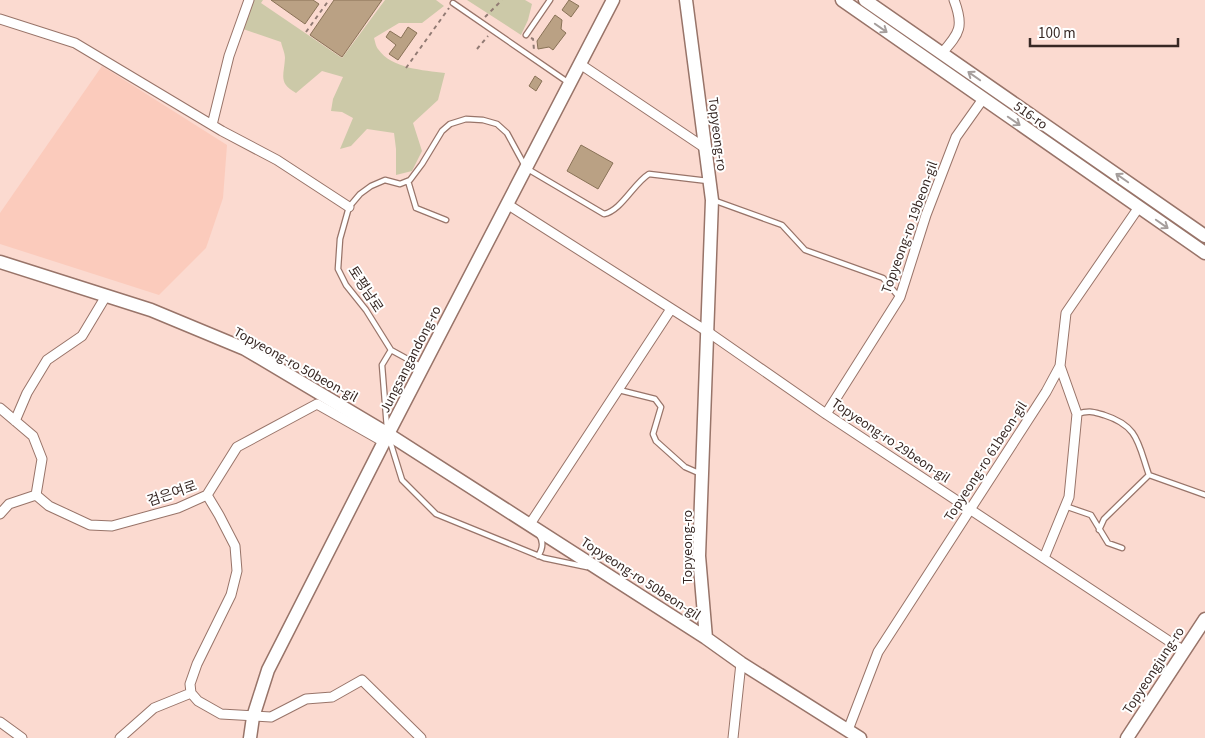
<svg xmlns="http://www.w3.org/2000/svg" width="1205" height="738" font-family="'Source Sans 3','Noto Sans KR',sans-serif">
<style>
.built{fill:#fbcbbc}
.green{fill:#ccc9a8}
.building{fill:#baa184;stroke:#897257}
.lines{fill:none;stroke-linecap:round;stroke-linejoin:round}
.lane-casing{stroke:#987469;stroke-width:7}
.street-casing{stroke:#987469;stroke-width:11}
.secondary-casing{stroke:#987469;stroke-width:15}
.path{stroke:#917a73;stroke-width:2;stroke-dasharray:4 4;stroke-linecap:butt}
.lane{stroke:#fff;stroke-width:4.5}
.street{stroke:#fff;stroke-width:9}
.secondary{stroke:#fff;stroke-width:12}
.oneway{stroke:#a59e9c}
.labels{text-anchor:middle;stroke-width:4;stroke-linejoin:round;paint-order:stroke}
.street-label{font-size:14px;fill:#372824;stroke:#fff}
</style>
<rect width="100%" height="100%" fill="#fbdad0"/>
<path class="built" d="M 102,66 L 227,145 L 223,198 L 206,248 L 159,295 L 0,244 L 0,213 Z"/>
<path class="green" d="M 251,0 L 263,0 L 261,3 L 342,58 L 385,0 L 436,0 L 444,6 L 422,23 L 399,23 L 374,38 C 375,41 376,47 378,49 C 392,69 423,70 445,73 L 438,100 L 413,123 L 422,151 L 412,171 L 396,175 L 396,149 L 394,133 L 367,129 L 351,146 L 340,149 L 353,118 L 342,112 L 331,111 L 333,99 L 343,77 L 322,71 L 296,93 C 278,83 284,76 285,58 C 285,53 282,47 281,42 L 243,29 Z
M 467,0 L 525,0 L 532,4 L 528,20 L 521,35 Z
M 960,71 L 1205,243 L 1205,248 L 957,75 Z"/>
<path class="building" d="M 271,0 L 313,0 L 319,4 L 305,24 Z
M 334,0 L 382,0 L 342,57 L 310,35 Z
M 569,0 L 579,6 L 571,17 L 562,10 Z
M 555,15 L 562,20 L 561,29 L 566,33 L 553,50 L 549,47 L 538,49 L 537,41 Z
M 408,27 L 417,33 L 398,60 L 389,54 L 396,45 L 386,37 L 390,31 L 401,38 Z
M 535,76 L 542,81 L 536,91 L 529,86 Z
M 581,145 L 613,163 L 598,189 L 567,171 Z"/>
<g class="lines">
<g class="lane-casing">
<path id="lane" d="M 453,3 L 569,83
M 526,35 L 550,0
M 408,181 L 416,208 L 446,220
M 713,200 L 782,225 L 805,250 L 883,278 L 899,297
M 422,367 L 391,350 L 366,310 L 346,285 L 338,269 L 340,239 L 349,207 L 360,194 L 371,186 L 385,180 L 400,184 L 410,180 L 422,164 L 442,131 L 450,124 L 466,119 L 483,120 L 497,124 L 507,133 L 526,168 L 604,214 C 621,211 634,183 649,174 L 708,181
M 619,390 L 655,399 L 661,407 L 653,434 L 656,441 L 685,467 L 701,474
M 1077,414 C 1090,410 1093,412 1104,415 C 1139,426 1138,444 1149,475 L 1205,495
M 387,428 L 382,365 L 391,350
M 389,438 L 402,480 L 436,514 L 544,558 L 587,567
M 1065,506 L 1091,515 L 1108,543 L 1122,548
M 1099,530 L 1104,519 L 1149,475
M 538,556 C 542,550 544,542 539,535"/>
</g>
<g class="street-casing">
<path id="street" d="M 0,19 L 75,43 L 222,131 L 277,160 L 349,207
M 942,53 C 960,33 964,26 954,0
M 580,64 L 705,148
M 212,125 L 229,56 L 249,0
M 507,204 L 708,332 L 826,414 L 1184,651
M 0,408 L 33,436 L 42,459 L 36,495 L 49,506 L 90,525 L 112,526 L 178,508 L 207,495 L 237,447 L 317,404 L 384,442
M 826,414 L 900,297 L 926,215 L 956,137 L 983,99
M 15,421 L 27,393 L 47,360 L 82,336 L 106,296
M 207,495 L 219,515 L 235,546 L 237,571 L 231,595 L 197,664 L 190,684 L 191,693 L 198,701 L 221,714 L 271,717 L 306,699 L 332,697 L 362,680 L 421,738
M 0,514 L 9,504 L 36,495
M 530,524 L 671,309
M 1044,558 L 1069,497 L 1077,414 L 1060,366
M 0,722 L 22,738
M 848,730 L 878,652 L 1046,392 L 1060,366 L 1066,313 L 1139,207
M 120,738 L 154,708 L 191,693
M 733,738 L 741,663"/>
</g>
<g class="secondary-casing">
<path id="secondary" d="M 686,0 L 712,200 L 699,556 L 706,638 L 741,663 L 860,738
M 842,0 L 1205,253
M 865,0 L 1205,236
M 0,262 L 151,310 L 245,349 L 388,434 L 706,638
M 250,738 L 253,717 L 268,670 L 388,434 L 613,0
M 1127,738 L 1205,619"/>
</g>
<path class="path" d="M 485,17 L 502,0
M 306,32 L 329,0
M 531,38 L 533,39 L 534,50
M 477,49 L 488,36
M 406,68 L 449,8"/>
<use href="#lane" class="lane"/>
<use href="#street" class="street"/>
<use href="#secondary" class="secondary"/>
</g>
<defs><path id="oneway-shaft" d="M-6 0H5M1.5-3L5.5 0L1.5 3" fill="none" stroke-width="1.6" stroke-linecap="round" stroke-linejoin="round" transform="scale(1.25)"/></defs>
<g class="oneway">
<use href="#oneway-shaft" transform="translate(881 28) rotate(35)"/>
<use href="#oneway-shaft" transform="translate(974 76) rotate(-145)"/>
<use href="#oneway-shaft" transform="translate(1014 121) rotate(35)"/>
<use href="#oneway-shaft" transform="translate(1122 178) rotate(-145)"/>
<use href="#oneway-shaft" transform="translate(1162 224) rotate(35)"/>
</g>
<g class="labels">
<g class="street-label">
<text transform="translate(1031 115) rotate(35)" y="5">516-ro</text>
<text transform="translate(718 134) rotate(83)" y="5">Topyeong-ro</text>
<text transform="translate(909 227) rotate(-70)" y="5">Topyeong-ro 19beon-gil</text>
<text transform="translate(366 289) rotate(57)" y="5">토평남로</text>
<text transform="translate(410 359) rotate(-63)" y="5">Jungsangandong-ro</text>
<text transform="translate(296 364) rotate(29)" y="5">Topyeong-ro 50beon-gil</text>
<text transform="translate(891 440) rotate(34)" y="5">Topyeong-ro 29beon-gil</text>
<text transform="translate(985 461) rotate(-57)" y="5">Topyeong-ro 61beon-gil</text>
<text transform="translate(172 493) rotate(-19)" y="5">검은여로</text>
<text transform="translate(687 547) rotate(-90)" y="5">Topyeong-ro</text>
<text transform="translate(641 578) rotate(33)" y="5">Topyeong-ro 50beon-gil</text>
<text transform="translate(1153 670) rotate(-57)" y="5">Topyeongjung-ro</text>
</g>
</g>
<path d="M1030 38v8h148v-8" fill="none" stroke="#372824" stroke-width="2.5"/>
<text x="1038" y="38" font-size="15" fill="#372824" stroke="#ffffff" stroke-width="4" paint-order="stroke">100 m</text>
</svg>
